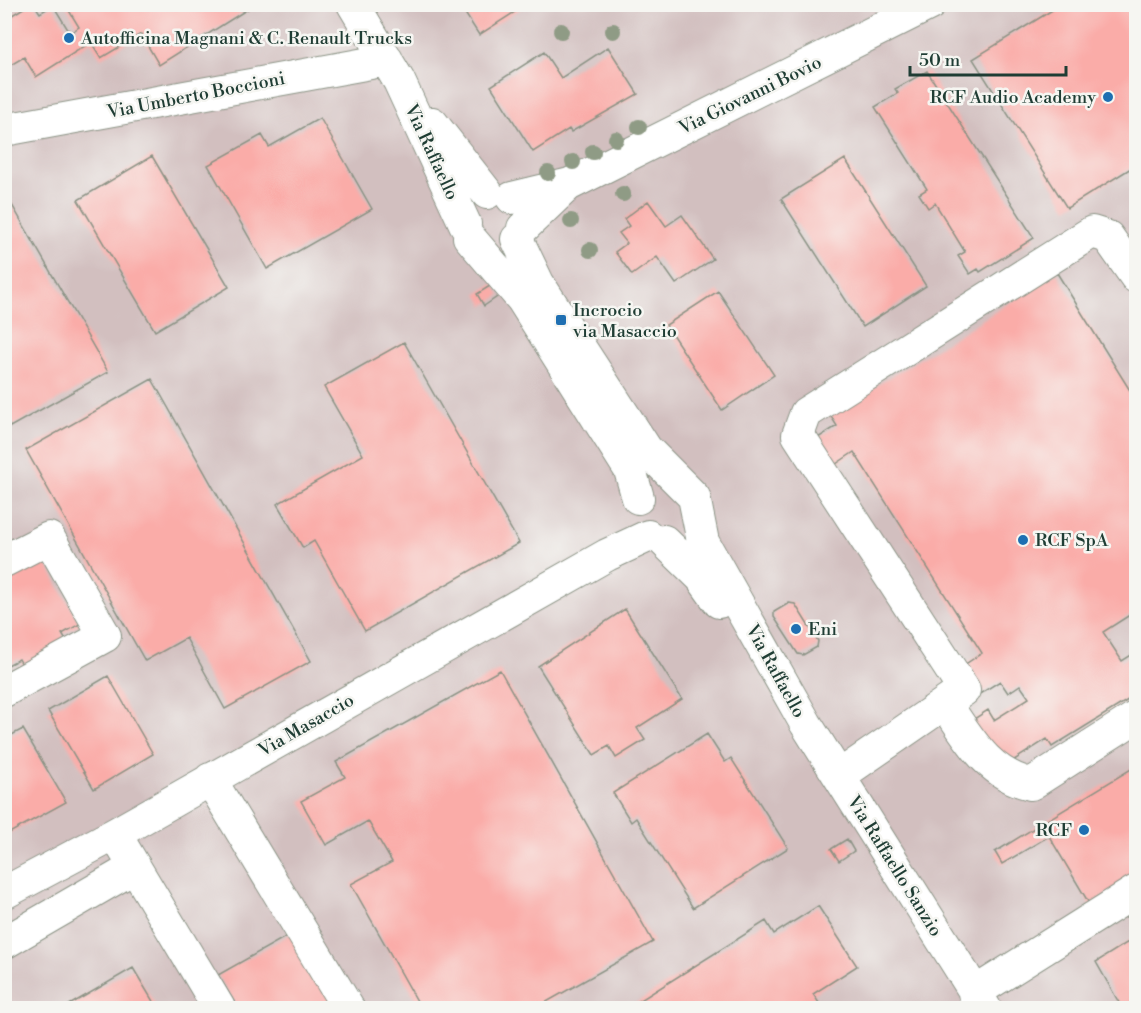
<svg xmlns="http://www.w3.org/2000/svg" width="1141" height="1013" font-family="'Libre Bodoni',serif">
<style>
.industrial{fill:#d2bfbf}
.building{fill:#faaca8}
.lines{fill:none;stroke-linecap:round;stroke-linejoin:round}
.minor-casing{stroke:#8a9284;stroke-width:34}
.minor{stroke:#fff;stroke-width:32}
.tree{fill:#8f9b85}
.poi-dot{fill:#1f6fb2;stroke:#f6f6f2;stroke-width:2}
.labels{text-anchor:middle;stroke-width:5;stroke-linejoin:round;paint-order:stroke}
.poi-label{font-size:18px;fill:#1f3d34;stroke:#f6f6f2;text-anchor:start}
.street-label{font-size:18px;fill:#1f3d34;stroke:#f6f6f2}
</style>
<rect width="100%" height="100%" fill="#f6f6f2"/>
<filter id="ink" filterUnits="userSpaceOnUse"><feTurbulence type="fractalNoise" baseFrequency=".0167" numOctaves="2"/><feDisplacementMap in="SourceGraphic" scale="12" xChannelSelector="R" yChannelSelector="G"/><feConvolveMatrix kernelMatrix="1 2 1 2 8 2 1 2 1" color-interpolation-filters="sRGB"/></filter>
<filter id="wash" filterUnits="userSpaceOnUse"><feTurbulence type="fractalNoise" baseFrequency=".008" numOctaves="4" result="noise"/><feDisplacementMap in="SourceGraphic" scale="24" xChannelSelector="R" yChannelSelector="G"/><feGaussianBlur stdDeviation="1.35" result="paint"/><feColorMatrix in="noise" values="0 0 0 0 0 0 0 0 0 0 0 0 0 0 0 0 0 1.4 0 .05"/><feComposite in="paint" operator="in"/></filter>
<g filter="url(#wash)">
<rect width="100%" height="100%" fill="#f4e8d5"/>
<path class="industrial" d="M 5,5 L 1136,5 L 1136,1008 L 5,1008 Z"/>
<g id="blocks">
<path class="building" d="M 30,4 L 34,4 L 40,13 L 53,5 L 70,33 L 79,27 L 65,4 L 249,4 L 251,7 L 159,65 L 141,34 L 101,58 L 91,42 L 36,77 L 24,57 L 4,69 L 4,20 Z
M 459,4 L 519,4 L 521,8 L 479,35 Z
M 1062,4 L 1136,4 L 1136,165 L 1067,208 L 973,59 Z
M 608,47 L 638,94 L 571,132 L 569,129 L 533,152 L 491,86 L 544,52 L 561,78 Z
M 927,71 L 1034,238 L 980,272 L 978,269 L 970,274 L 958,256 L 965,252 L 935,203 L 928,208 L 919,194 L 927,189 L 875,107 L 898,93 L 895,89 Z
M 320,118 L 372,209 L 267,269 L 208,165 L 262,135 L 269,147 Z
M 152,156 L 229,287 L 155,331 L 78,200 Z
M 845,159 L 926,286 L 863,327 L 781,199 Z
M 4,191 L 108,372 L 10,427 L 4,417 Z
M 648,201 L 666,226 L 682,215 L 713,259 L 676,284 L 657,257 L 632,275 L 615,252 L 627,243 L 619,233 L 629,226 L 624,219 Z
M 1057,273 L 1136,400 L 1136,611 L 1103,632 L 1122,661 L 1136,652 L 1136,695 L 1052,747 L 1047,739 L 1008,764 L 966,724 L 988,710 L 994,720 L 1029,698 L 1020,685 L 1008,693 L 1000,681 L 975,697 L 958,669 L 982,653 L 854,452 L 830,468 L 813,441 L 837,426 L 830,415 Z
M 493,284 L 500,295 L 484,306 L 477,294 Z
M 718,291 L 774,375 L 722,410 L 666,325 Z
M 404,342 L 519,543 L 365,631 L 314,541 L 303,548 L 277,504 L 363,455 L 324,387 Z
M 152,379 L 311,661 L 225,709 L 186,638 L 145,661 L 26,450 Z
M 39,551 L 80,624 L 62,634 L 69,645 L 24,668 L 19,659 L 4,667 L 4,570 Z
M 789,603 L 795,604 L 818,641 L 817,647 L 803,655 L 798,654 L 774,617 L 774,612 Z
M 625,609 L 682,699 L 637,728 L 645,740 L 616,758 L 609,746 L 594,755 L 538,666 Z
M 500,670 L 653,942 L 536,1008 L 421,1008 L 351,884 L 392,862 L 368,821 L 326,845 L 301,801 L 345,777 L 336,762 Z
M 108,676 L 153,754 L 94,789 L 48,711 Z
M 23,729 L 66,802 L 4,836 L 4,739 Z
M 707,734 L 725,762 L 731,758 L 788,848 L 693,908 L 636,818 L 631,822 L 613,793 Z
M 1136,766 L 1136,876 L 1090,905 L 1049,836 L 1002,864 L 995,852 Z
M 847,839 L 854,851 L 839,861 L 831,849 Z
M 818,906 L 857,966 L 813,994 L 821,1006 L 817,1008 L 628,1008 L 766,921 L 774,934 Z
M 296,931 L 341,1008 L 238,1008 L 218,975 Z
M 1136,937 L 1136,1008 L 1122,1008 L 1096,962 Z
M 133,968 L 157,1008 L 64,1008 Z"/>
</g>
</g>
<g filter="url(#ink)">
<use href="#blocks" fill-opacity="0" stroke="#8a9284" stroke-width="1.5"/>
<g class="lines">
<g class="minor-casing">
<path id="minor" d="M 353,4 L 399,81 L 465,224
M 432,123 L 487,193
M 4,130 L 387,60
M 512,198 L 570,184 L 930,4
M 523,228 L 568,185
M 469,237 L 522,299 L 630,470 L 638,498
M 517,239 L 538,283 L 646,449 L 694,497 L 703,542 L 806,724 L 985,1008
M 664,541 L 701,577 L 719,602
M 4,561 L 49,538 L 105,636 L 4,691
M 945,703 C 969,738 988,775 1031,784 L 1136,717
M 839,776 L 964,690 L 798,435 L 806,413 L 1092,232 L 1108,237 L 1136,277
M 210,779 L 348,1008
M 115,834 L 219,1008
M 4,893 L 115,834 L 607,555 L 648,536
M 4,943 L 135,867
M 974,993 L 1136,891"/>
</g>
<use href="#minor" class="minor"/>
</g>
<g class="tree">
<circle cx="561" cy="31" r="8"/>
<circle cx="613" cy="31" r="8"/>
<circle cx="639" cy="127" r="8"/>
<circle cx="616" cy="139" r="8"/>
<circle cx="593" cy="152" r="8"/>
<circle cx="573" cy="162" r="8"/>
<circle cx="548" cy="173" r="8"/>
<circle cx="623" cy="194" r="8"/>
<circle cx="571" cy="221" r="8"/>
<circle cx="590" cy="250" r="8"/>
</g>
</g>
<g class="poi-dot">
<circle cx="69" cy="38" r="6"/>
<circle cx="1108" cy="97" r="6"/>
<rect x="555" y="314" width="12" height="12" rx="3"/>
<circle cx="1023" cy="540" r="6"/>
<circle cx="796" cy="629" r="6"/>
<circle cx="1084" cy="830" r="6"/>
</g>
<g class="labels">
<g class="poi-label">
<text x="81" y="44">Autofficina Magnani &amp; C. Renault Trucks</text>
<text x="1096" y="103" text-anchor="end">RCF Audio Academy</text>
<text x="573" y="316">Incrocio<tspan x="573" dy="21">via Masaccio</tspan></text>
<text x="1035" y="546">RCF SpA</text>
<text x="808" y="635">Eni</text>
<text x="1072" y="836" text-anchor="end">RCF</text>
</g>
<g class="street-label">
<text transform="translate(196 95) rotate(-11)" y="6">Via Umberto Boccioni</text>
<text transform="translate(750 95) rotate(-26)" y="6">Via Giovanni Bovio</text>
<text transform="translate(432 152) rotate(65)" y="6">Via Raffaello</text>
<text transform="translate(776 671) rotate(61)" y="6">Via Raffaello</text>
<text transform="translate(306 725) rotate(-30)" y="6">Via Masaccio</text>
<text transform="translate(895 866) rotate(58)" y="6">Via Raffaello Sanzio</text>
</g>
</g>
<rect width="1141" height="1013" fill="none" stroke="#f6f6f2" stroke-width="24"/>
<path d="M910 66v9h156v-9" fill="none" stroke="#1f3d34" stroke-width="3"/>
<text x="919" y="66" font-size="18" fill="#1f3d34" stroke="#f6f6f2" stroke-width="4.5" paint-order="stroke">50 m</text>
</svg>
